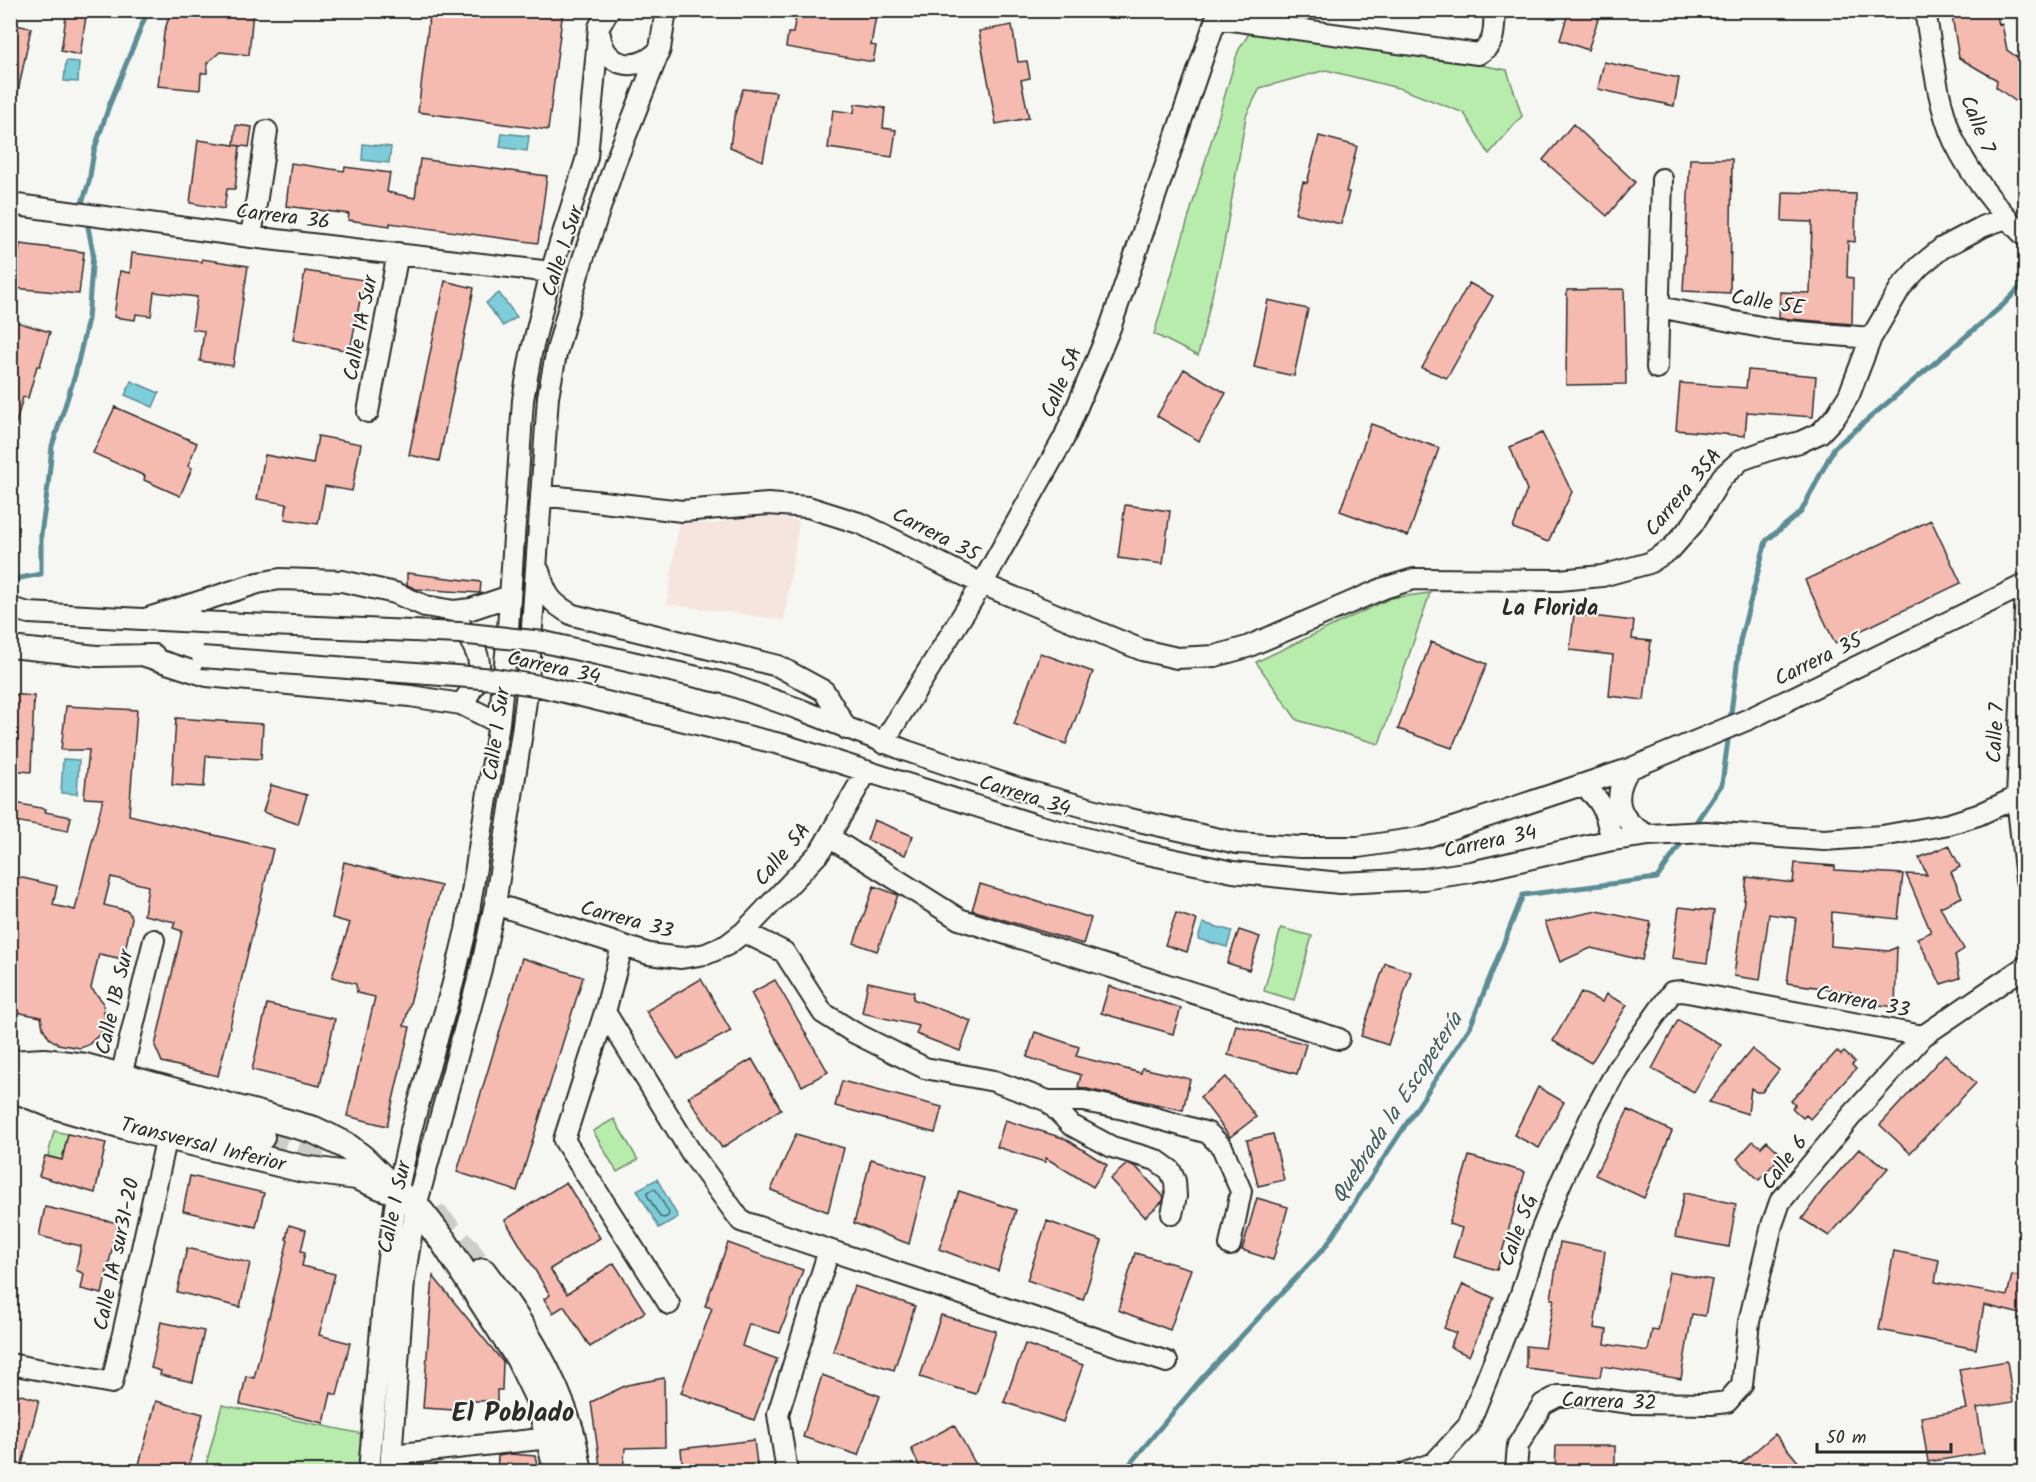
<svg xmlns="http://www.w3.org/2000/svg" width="2036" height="1482" font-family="Kalam,sans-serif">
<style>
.built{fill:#f6e4de}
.green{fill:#b8ecad;stroke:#728c6c;stroke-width:1.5}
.water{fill:#7dcdda;stroke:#5c8c94;stroke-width:1.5}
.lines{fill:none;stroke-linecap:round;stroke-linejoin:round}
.shore{stroke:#4c6c71;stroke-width:1.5}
.stream{stroke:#5c8c94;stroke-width:5}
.building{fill:#f5bab0;stroke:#2b2b2b;stroke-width:1.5}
.major-tunnel{stroke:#cdcdca;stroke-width:26;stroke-dasharray:26 13;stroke-linecap:butt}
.minor-casing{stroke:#2b2b2b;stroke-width:24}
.major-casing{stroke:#2b2b2b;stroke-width:30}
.minor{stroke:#f6f6f2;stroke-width:20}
.major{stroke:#f6f6f2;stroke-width:26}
.minor-bridge-casing{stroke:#2b2b2b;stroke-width:24;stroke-linecap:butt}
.minor-bridge{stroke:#f6f6f2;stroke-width:20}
.labels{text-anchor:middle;stroke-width:4.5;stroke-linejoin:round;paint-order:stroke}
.street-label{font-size:21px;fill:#2b2b2b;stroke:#f6f6f2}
.neighbourhood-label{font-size:22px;font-weight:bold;fill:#2b2b2b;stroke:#f6f6f2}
.water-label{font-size:22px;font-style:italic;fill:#445c60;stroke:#f6f6f2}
.district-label{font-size:27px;font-weight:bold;fill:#2b2b2b;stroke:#f6f6f2}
</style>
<rect width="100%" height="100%" fill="#f6f6f2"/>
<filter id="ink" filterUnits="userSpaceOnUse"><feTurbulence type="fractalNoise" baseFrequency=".0167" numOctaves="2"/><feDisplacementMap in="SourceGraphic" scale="12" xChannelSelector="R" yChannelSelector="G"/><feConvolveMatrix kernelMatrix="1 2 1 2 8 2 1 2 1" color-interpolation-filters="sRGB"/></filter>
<g filter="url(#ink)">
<path class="built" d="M 758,514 L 799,521 L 784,620 L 667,604 L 679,521 L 714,524 Z"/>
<path class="green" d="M 1250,32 L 1305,33 L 1507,70 L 1522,116 L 1489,154 L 1464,113 L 1402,89 L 1326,70 L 1260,88 L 1246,116 L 1224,244 L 1198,356 L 1154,334 L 1238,51 Z
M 1430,593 L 1379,744 L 1297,720 L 1256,662 L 1391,598 Z
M 1281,928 L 1312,936 L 1294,1000 L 1264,991 Z
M 614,1119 L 638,1160 L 617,1172 L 593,1131 Z
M 54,1131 L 68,1134 L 62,1160 L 48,1156 Z
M 222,1405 L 373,1436 L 369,1471 L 204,1472 Z"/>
<path class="water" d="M 66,61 L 79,62 L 78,82 L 64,81 Z
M 502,133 L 529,136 L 527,151 L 500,147 Z
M 363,144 L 391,147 L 389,163 L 362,160 Z
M 499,293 L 517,317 L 503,326 L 486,303 Z
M 131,381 L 159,393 L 153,407 L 125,395 Z
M 63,759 L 79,760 L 77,794 L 61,793 Z
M 1203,923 L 1232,931 L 1227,947 L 1198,939 Z
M 657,1179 L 678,1217 L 659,1228 L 637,1190 Z"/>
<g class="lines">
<path class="shore" d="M 653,1189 L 656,1190 L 669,1213 L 668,1216 L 664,1218 L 660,1217 L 647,1195 L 648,1192 Z"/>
<path class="stream" d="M 83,200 L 89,182 L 94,151 L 109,106 L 148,10
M 10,580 L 41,574 L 41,534 L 48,486 L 52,446 L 75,375 L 88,319 L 93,253 L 88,227
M 1730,721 L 1740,641 L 1766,541 L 1801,512 L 1834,448 L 2003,305 L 2026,281
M 1692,828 L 1722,784 L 1729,733
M 1123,1472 L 1202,1378 L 1326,1246 L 1470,1027 L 1523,895 L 1657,878 L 1685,838"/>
</g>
<path class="building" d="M 67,10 L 87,10 L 80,55 L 61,51 Z
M 171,10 L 253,10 L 249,55 L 220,52 L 207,63 L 207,73 L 201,73 L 200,90 L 158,86 L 164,33 Z
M 430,10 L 563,10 L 548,130 L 418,112 Z
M 797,10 L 877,10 L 871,45 L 876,46 L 873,62 L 786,47 L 788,33 L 793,33 Z
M 1569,10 L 1601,10 L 1588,50 L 1560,40 Z
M 1951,10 L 1996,10 L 1999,25 L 2002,24 L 2007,50 L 2025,63 L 2025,108 L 1996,87 L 1997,80 L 1959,58 Z
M 10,24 L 31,28 L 17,97 L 10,97 Z
M 1012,25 L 1018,62 L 1027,61 L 1030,78 L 1021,80 L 1029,118 L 996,124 L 979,31 Z
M 1604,62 L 1679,78 L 1674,106 L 1598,89 Z
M 743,89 L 776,92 L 763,161 L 730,147 L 734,117 Z
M 855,104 L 885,108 L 883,128 L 896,130 L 892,157 L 828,148 L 833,110 L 854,113 Z
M 1573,124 L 1635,182 L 1607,216 L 1543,160 Z
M 236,125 L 252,127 L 249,147 L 234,145 Z
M 1319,136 L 1357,146 L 1346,192 L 1349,192 L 1341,224 L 1295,213 L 1303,182 L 1307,183 Z
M 198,140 L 240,146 L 235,189 L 227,189 L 224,209 L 190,203 Z
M 420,159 L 547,176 L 538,243 L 390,223 L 390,226 L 348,220 L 349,214 L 286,206 L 291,163 L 344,171 L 345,167 L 390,173 L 387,192 L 415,198 Z
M 1690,159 L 1732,159 L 1730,293 L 1683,291 Z
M 1783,192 L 1856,194 L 1855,242 L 1848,241 L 1847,277 L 1853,278 L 1852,324 L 1779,318 L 1780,292 L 1810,293 L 1812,222 L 1782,221 Z
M 20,244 L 84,252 L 79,294 L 13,288 Z
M 132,253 L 202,262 L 202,259 L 248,266 L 233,366 L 200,361 L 204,331 L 192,329 L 197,297 L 154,292 L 151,316 L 136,314 L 135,320 L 114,317 L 120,271 L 130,273 Z
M 305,271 L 364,280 L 350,351 L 293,340 Z
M 445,281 L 474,288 L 439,461 L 409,455 Z
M 1469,283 L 1493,296 L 1447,378 L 1422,368 Z
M 1624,289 L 1626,384 L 1566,385 L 1567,290 Z
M 1268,300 L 1308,309 L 1294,376 L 1254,367 Z
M 10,320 L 50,332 L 40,366 L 37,366 L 28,398 L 23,397 L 15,427 L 10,426 Z
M 1184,369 L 1226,393 L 1199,441 L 1157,416 Z
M 1748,370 L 1816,376 L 1813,417 L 1747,412 L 1745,436 L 1676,430 L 1680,383 L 1746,388 Z
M 115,407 L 197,443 L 188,466 L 192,468 L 180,496 L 144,480 L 145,476 L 93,453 Z
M 1371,424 L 1439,448 L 1408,536 L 1340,511 Z
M 1542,433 L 1572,492 L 1548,542 L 1513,528 L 1527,490 L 1510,447 Z
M 318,436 L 361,444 L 352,491 L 325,486 L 318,524 L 285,519 L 287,504 L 257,499 L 265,455 L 313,464 Z
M 1125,505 L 1170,511 L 1163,564 L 1118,558 Z
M 1931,520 L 1961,583 L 1835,643 L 1805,580 Z
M 407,573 L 481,582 L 480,593 L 416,589 L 407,585 Z
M 1574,614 L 1634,621 L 1632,639 L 1651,641 L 1644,700 L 1609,696 L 1613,655 L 1570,650 Z
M 1431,642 L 1487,664 L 1452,748 L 1398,729 Z
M 1040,653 L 1093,672 L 1066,744 L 1014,724 Z
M 10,694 L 34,696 L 31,772 L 10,770 Z
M 66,706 L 137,710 L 129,815 L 273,849 L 218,1076 L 162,1062 L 155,1046 L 182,931 L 173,928 L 175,922 L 144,915 L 148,886 L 111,877 L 104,905 L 128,911 L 132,918 L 123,959 L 99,954 L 91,988 L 103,1002 L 105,1022 L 102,1032 L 88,1045 L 80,1048 L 58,1044 L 49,1038 L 43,1028 L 41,1017 L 10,1011 L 10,875 L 57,886 L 53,905 L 75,910 L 103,799 L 84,798 L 89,750 L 61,750 Z
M 176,718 L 263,724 L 261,759 L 206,756 L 204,787 L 172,785 Z
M 271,785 L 307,795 L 298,824 L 263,812 Z
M 10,802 L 46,809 L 45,812 L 71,817 L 68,831 L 10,820 Z
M 874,820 L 913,836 L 905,855 L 867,840 Z
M 1949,845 L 1960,867 L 1951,872 L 1962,897 L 1940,907 L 1964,949 L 1955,955 L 1960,978 L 1941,984 L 1917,938 L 1931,932 L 1906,874 L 1927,875 L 1919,858 Z
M 344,862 L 441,886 L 404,1026 L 410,1027 L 387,1126 L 347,1116 L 375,997 L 357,993 L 356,984 L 332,977 L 350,923 L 332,918 Z
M 1795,863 L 1835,866 L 1835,870 L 1903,874 L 1898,919 L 1832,912 L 1831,946 L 1889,951 L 1897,947 L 1895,1007 L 1850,1001 L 1851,992 L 1787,983 L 1796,918 L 1769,914 L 1760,980 L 1734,976 L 1747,877 L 1793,883 Z
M 980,884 L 1091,918 L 1083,944 L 972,910 Z
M 874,886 L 898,895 L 877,951 L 854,943 Z
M 1679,907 L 1714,911 L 1707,963 L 1672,958 Z
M 1597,911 L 1651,922 L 1642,960 L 1591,948 L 1560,962 L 1545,922 Z
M 1176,913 L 1197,920 L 1187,952 L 1165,945 Z
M 1239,930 L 1260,937 L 1249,970 L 1227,963 Z
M 522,958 L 583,977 L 517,1191 L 457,1172 Z
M 1385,963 L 1411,972 L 1388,1045 L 1361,1036 Z
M 701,979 L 731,1031 L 678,1059 L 646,1011 Z
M 775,980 L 828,1072 L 802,1086 L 751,993 Z
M 868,982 L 914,992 L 913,999 L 971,1021 L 960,1051 L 916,1034 L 919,1026 L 862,1013 Z
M 1109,986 L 1181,1008 L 1173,1034 L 1101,1013 Z
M 1581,992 L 1602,1002 L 1606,994 L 1627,1005 L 1591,1063 L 1553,1041 Z
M 267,1004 L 335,1019 L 320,1086 L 252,1070 Z
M 1678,1020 L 1721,1045 L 1694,1092 L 1652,1069 Z
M 1236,1025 L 1306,1044 L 1297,1074 L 1228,1055 Z
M 1035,1032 L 1079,1047 L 1076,1056 L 1141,1073 L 1142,1068 L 1190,1079 L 1183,1110 L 1078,1087 L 1081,1075 L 1027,1057 Z
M 1752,1049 L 1779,1070 L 1762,1092 L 1756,1092 L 1751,1088 L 1748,1114 L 1709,1102 Z
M 1837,1051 L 1841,1055 L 1844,1052 L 1855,1062 L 1852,1065 L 1856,1069 L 1810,1119 L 1806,1115 L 1803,1118 L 1792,1108 L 1795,1105 L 1791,1101 Z
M 1945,1054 L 1976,1083 L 1910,1153 L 1880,1125 Z
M 752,1059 L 781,1109 L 722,1148 L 688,1097 Z
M 1226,1077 L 1256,1117 L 1230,1137 L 1200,1097 Z
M 842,1081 L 942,1107 L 935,1133 L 835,1106 Z
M 1538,1087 L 1564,1102 L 1539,1148 L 1514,1135 Z
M 1628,1110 L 1672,1131 L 1644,1198 L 1595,1175 Z
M 1005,1120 L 1066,1139 L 1107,1165 L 1093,1187 L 1046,1158 L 1045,1162 L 997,1147 Z
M 68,1134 L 106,1143 L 95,1193 L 39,1176 L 45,1156 L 62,1160 Z
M 796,1134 L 844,1148 L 828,1212 L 771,1190 Z
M 1273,1134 L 1284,1180 L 1258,1186 L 1247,1140 Z
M 1753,1141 L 1761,1147 L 1767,1141 L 1782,1155 L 1759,1180 L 1737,1159 Z
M 1859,1149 L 1888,1168 L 1829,1236 L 1802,1219 L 1822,1191 Z
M 1469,1156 L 1525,1172 L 1497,1270 L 1453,1257 L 1462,1228 L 1449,1224 Z
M 871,1159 L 926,1176 L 909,1244 L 854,1223 Z
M 1127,1164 L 1136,1167 L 1164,1197 L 1163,1201 L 1145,1217 L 1110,1179 Z
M 190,1176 L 264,1193 L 256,1227 L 183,1211 Z
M 566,1182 L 600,1238 L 550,1269 L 567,1294 L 614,1263 L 645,1312 L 590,1347 L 564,1306 L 553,1313 L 544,1299 L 550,1295 L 505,1220 Z
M 959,1191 L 1016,1210 L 998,1271 L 939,1249 Z
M 1684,1193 L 1736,1204 L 1729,1247 L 1675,1237 Z
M 1257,1198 L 1288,1207 L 1273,1260 L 1242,1250 Z
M 45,1207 L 118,1223 L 102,1294 L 81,1289 L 84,1274 L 76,1270 L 81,1246 L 39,1236 Z
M 1047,1221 L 1102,1241 L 1083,1300 L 1027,1280 Z
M 289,1225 L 306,1230 L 301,1251 L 305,1252 L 302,1266 L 335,1274 L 319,1335 L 350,1343 L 337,1395 L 331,1393 L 324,1423 L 240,1404 L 246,1376 L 254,1378 L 288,1240 L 286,1239 Z
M 1560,1242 L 1605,1251 L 1594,1328 L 1607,1330 L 1605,1344 L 1648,1351 L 1652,1330 L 1658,1331 L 1669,1272 L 1712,1280 L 1705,1316 L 1692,1314 L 1681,1379 L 1602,1366 L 1600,1377 L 1526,1368 L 1526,1346 L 1545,1348 L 1554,1299 L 1551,1299 Z
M 728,1243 L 803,1270 L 780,1333 L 749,1324 L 742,1346 L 777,1359 L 754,1420 L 681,1393 L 712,1308 L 705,1306 Z
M 187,1248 L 250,1263 L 240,1307 L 177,1292 Z
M 1894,1251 L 1939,1260 L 1935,1282 L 2007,1296 L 2012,1275 L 2025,1278 L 2025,1315 L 1984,1305 L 1976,1349 L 1879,1330 Z
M 1135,1253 L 1191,1269 L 1170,1330 L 1118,1310 Z
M 433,1276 L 503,1362 L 502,1390 L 497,1390 L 497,1401 L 454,1401 L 454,1410 L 423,1408 Z
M 1463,1284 L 1494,1298 L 1469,1356 L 1450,1347 L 1456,1333 L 1444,1328 Z
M 854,1286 L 915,1306 L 894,1370 L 833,1351 Z
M 941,1315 L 996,1331 L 976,1394 L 920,1377 Z
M 161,1322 L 204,1331 L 193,1382 L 160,1375 L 161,1371 L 151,1368 Z
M 1025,1344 L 1083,1365 L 1063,1422 L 1004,1402 Z
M 2007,1361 L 2013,1402 L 1977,1408 L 1984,1453 L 1928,1462 L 1921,1417 L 1967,1409 L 1959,1369 Z
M 822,1375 L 880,1396 L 858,1455 L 803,1437 Z
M 664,1378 L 665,1447 L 625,1448 L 623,1472 L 601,1472 L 591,1402 L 627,1385 Z
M 10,1392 L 39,1400 L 20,1472 L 10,1472 Z
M 156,1401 L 203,1414 L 187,1472 L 137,1472 Z
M 954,1425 L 980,1472 L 922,1472 L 911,1448 Z
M 1775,1434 L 1799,1463 L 1789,1472 L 1731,1472 Z
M 754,1440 L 758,1472 L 683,1472 L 681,1449 Z
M 1556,1446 L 1615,1446 L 1615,1472 L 1555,1472 Z
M 511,1454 L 535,1456 L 539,1472 L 497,1472 L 498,1456 Z"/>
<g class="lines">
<path class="major-tunnel" d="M 261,1137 L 360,1171
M 433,1213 L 466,1249 L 483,1272"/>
<g class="minor-casing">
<path id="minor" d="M 1925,10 C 1932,51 1937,104 1954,141 C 1972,178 1997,209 2026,237
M 1217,18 L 1478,54 C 1497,43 1493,31 1495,10
M 600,35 C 605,69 640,73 660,49
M 10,204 L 251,237 L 551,272
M 251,237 L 267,131
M 1659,307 L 1776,330 L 1871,338
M 1657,368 L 1662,179
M 368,412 L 398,253
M 541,495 L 682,511 L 768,504 L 808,507 L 862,524 L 982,584 L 1142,650 L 1177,658 L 1215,656 L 1247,647 L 1384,588 L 1414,579 L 1559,580 L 1602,576 L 1649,563 L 1671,549 L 1693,524 L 1722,477 L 1741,460 L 1766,451 L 1800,442 L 1820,433 L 1836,416 L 1849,395 L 1871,338 L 1901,287 L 1920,266 L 1942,248 L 1984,226 L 2006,218
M 539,571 C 546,595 550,603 573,615 L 778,666 L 824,691 L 847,729
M 2026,588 L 2017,798 L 2026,879
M 10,608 L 29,613 L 199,622
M 145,619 L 258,583 L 280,579 L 342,581 L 395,593 L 425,606 L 454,611 L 471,609 L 510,596
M 458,622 C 482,655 489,671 461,704
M 544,642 L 728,684 L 796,708 L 907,751 L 1020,789 L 1121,817 L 1237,843 L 1300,847 L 1358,847 L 1426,837 L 1629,769 L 1749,719 L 2026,584
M 10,647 L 97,656 L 154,655
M 142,655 L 207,676 L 410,696 L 461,704 L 499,723
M 540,686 L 784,745 L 1033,824 L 1138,852 L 1233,872 L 1340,883 L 1424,879 L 1471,872 L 1612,840 L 1648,835 L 1706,832 L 1824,840 L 1882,836 L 1949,824 L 1978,815 L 2026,793
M 883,743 L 982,584 L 1064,438 L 1110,328 L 1219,10
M 1629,769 C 1611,797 1618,821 1648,835
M 1582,785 C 1605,802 1605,813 1612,840
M 829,837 L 959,919 L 1339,1039
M 495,904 L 649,954 L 681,958 L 706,954 L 727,945 L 744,932 L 820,852 L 867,771
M 744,932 L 784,952 L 823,1013 L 853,1032 L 925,1068 L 994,1081 L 1048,1101 L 1084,1101 L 1124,1109 L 1208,1133 L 1222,1147 L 1241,1191 L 1230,1245
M 622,947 L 605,1012 L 564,1140 L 669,1304
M 605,1012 L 692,1154 L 741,1221 L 1167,1362
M 121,1076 L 154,940
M 1048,1101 L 1071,1125 L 1112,1147 L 1156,1160 L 1170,1170 L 1175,1181 L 1176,1196 L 1172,1214
M 10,1364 L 112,1383 L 167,1136
M 391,1455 L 550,1438
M 1516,1470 L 1518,1445 L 1543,1404 L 1558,1396 L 1577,1396 L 1631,1403 L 1711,1404 L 1727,1402 L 1742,1385 L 1749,1322 L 1772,1225 L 1780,1202 L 1853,1114 L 1923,1036 L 2026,966
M 369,1472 L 385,1280 L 397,1193 L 411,1130 L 453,983 L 466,930 L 499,723 L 507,644 L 523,400 L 531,354 L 551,272 L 587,157 L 599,27 L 609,10
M 390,1472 L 404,1280 L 416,1206 L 481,969 L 495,904 L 522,732 L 528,684 L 548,397 L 556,354 L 578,274 L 615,163 L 660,49 L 666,10
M 787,1472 L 778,1414 L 829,1250
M 1408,1472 L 1434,1463 L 1468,1426 L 1521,1294 L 1541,1231 L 1561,1182 L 1592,1115 L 1618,1068 L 1672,992 L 1682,991 L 1923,1036"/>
</g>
<g class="major-casing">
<path id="major" d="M 10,1064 L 44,1062 L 85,1067 L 314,1130 L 345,1145 L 363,1159 L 397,1193 L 416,1206 L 444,1242 L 519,1358 L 539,1399 L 558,1472
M 10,1074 L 85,1091 L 261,1137
M 10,1087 L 54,1105 L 130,1127 L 303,1169 L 356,1176 L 386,1188
M 483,1272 C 520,1321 552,1372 570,1430 C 574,1444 576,1458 579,1472"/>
</g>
<use href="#minor" class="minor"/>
<use href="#major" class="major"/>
<g class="minor-bridge-casing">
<path id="minor-bridge" d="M 199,622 L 459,633 L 544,642
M 202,657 L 495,679 L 540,686"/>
</g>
<use href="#minor-bridge" class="minor-bridge"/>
</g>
</g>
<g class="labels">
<g class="street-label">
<text transform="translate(1978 124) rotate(68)" y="7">Calle 7</text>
<text transform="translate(283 216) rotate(7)" y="7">Carrera 36</text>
<text transform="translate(562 251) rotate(-72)" y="7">Calle 1 Sur</text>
<text transform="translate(1768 302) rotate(9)" y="7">Calle 5E</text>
<text transform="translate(360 328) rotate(-79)" y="7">Calle 1A Sur</text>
<text transform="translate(1061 382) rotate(-67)" y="7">Calle 5A</text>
<text transform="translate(1683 492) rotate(-50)" y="7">Carrera 35A</text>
<text transform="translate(936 534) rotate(27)" y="7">Carrera 35</text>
<text transform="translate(1818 659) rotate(-26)" y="7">Carrera 35</text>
<text transform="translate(554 667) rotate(12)" y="7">Carrera 34</text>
<text transform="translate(1995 733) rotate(-87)" y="7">Calle 7</text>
<text transform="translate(496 734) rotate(-82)" y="7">Calle 1 Sur</text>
<text transform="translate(1025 795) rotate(17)" y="7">Carrera 34</text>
<text transform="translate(1490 841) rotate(-12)" y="7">Carrera 34</text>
<text transform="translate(782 854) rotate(-50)" y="7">Calle 5A</text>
<text transform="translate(627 919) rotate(15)" y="7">Carrera 33</text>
<text transform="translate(1863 1001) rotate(11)" y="7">Carrera 33</text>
<text transform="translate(114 1002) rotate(-77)" y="7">Calle 1B Sur</text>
<text transform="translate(203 1144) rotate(14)" y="7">Transversal Inferior</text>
<text transform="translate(1784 1162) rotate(-53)" y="7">Calle 6</text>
<text transform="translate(394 1207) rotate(-78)" y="7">Calle 1 Sur</text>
<text transform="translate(1518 1230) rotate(-70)" y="7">Calle 5G</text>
<text transform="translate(116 1254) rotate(-78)" y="7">Calle 1A sur31-20</text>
<text transform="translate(1609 1401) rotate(2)" y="7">Carrera 32</text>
</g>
<g class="neighbourhood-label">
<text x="1550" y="615">La Florida</text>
</g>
<g class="water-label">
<text transform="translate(1396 1107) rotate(-57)" y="8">Quebrada la Escopetería</text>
</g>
<g class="district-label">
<text x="513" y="1421">El Poblado</text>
</g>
</g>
<rect width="2036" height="1482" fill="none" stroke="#f6f6f2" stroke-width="36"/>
<rect x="18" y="18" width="2000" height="1446" fill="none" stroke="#2b2b2b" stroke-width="2" filter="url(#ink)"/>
<path d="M1817 1443v9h134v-9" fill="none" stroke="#2b2b2b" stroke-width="3"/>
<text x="1826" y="1443" font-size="18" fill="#2b2b2b" stroke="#f6f6f2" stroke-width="4.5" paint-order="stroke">50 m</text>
</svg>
